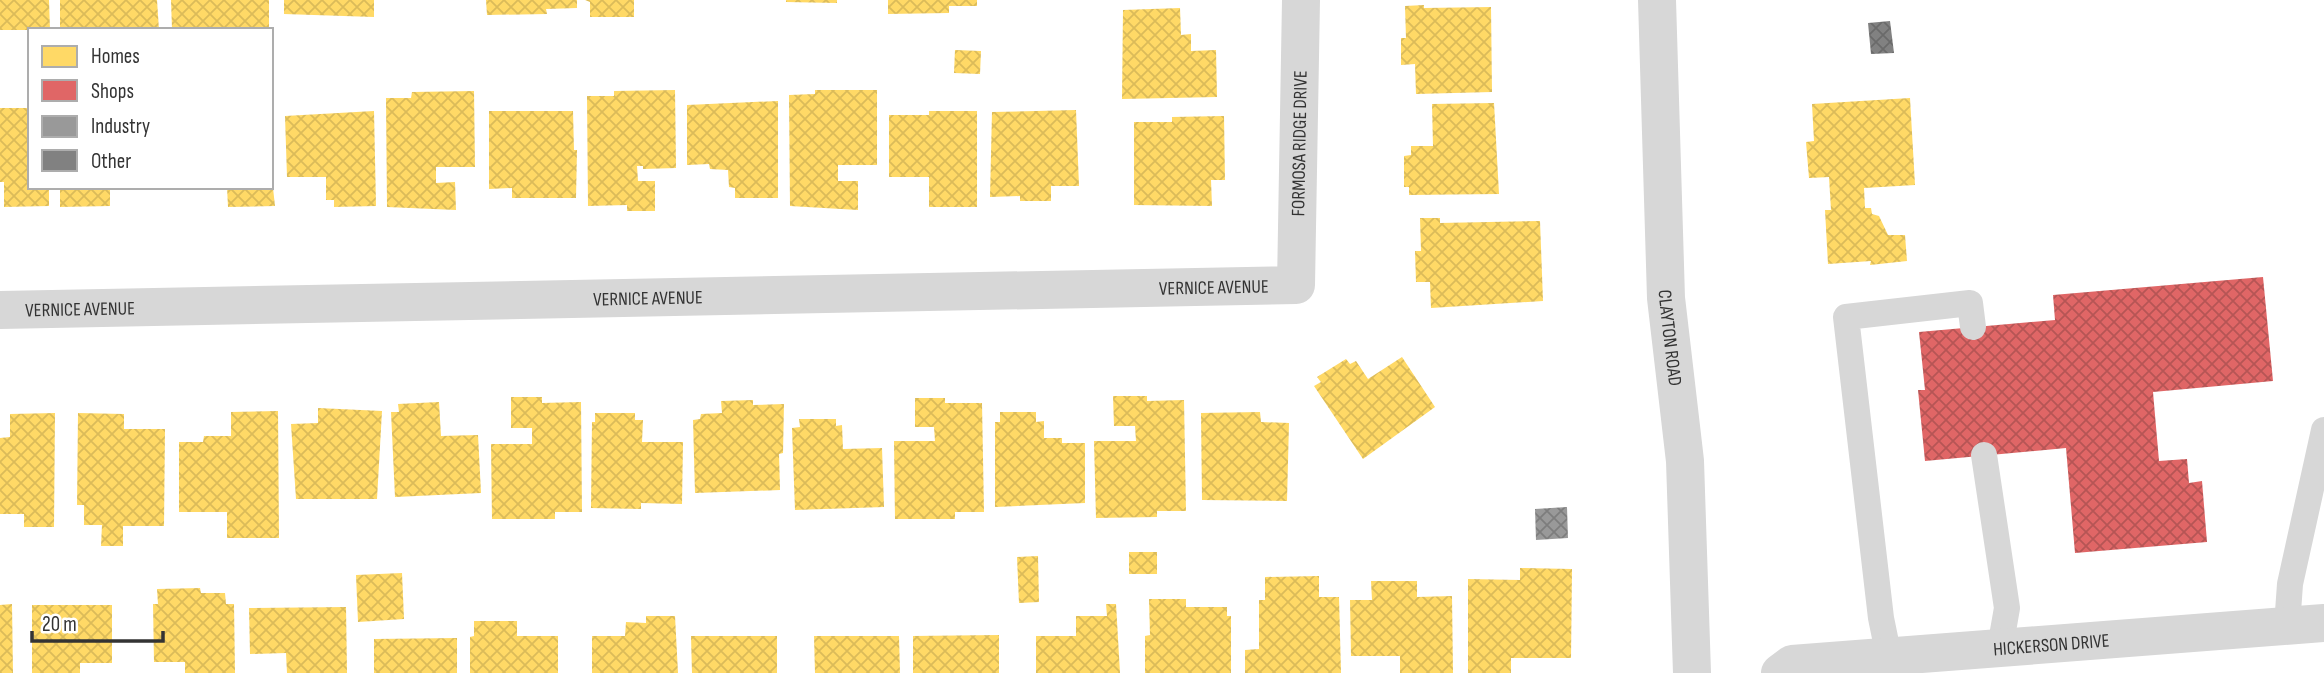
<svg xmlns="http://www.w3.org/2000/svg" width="2324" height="673" font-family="'Sofia Sans Condensed',sans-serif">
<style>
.homes{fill:url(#homes-cross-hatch)}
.shops{fill:url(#shops-cross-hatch)}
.industry{fill:url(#industry-cross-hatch)}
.building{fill:url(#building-cross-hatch)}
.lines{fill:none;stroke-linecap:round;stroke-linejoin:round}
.service{stroke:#d7d7d7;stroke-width:26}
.minor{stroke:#d7d7d7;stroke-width:38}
.tertiary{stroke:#d7d7d7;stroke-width:38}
.labels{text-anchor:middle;stroke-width:7;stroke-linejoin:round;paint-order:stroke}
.street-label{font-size:19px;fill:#333;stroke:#fff}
</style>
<defs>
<pattern id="homes-cross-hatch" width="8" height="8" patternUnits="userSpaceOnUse" patternTransform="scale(1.75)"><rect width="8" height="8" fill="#ffd966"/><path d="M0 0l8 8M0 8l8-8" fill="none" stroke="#dbbb59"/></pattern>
<pattern id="shops-cross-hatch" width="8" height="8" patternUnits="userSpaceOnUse" patternTransform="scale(1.75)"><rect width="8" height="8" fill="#e06666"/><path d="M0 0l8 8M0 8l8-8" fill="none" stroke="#b65555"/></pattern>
<pattern id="industry-cross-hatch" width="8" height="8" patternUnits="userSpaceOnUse" patternTransform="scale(1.75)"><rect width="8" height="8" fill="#999"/><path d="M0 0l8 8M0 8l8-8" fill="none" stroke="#7d7d7d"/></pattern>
<pattern id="building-cross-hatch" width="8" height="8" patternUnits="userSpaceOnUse" patternTransform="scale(1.75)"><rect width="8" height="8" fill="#818181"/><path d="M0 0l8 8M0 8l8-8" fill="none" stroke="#6a6a6a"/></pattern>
</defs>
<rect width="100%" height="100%" fill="#fff"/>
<path class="homes" d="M 0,0 L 49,0 L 50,30 L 0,30 Z
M 60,0 L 157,0 L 159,30 L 60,30 Z
M 171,0 L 269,0 L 269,29 L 172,29 Z
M 284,0 L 374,0 L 374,17 L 284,14 Z
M 486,0 L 577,0 L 577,8 L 546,9 L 547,14 L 487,15 Z
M 585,0 L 634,0 L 634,17 L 590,17 L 590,2 Z
M 786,0 L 837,0 L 837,3 L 786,2 Z
M 888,0 L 977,0 L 977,6 L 949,6 L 949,13 L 888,14 Z
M 1424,5 L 1424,8 L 1491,7 L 1492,92 L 1416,94 L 1415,64 L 1401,65 L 1401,38 L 1406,38 L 1405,6 Z
M 1180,8 L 1181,35 L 1191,34 L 1191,51 L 1216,50 L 1217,97 L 1122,99 L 1123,10 Z
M 955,50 L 981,51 L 980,74 L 954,73 Z
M 675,90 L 676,168 L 643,169 L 643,166 L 637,166 L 638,181 L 655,181 L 655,211 L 627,211 L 627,205 L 588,206 L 587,96 L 614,96 L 614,91 Z
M 815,90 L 877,90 L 877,165 L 838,165 L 838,181 L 858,181 L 858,210 L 790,206 L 789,95 L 815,94 Z
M 474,91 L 475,167 L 436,167 L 436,183 L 455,182 L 456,210 L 387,207 L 386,98 L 411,98 L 412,92 Z
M 1910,98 L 1915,185 L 1864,188 L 1865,208 L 1871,208 L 1872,214 L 1879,216 L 1888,235 L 1905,235 L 1907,261 L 1870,265 L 1871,261 L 1828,264 L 1825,210 L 1831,210 L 1829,177 L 1809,178 L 1806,142 L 1814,141 L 1812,104 Z
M 778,101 L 778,198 L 735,198 L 735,188 L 729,187 L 728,170 L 710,169 L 709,164 L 687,165 L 687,105 Z
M 1494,103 L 1499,194 L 1409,195 L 1409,187 L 1404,187 L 1404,156 L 1411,155 L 1411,146 L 1433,146 L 1432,104 Z
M 0,108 L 30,108 L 30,187 L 49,187 L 49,206 L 4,207 L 4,182 L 0,182 Z
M 1076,110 L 1079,186 L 1051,186 L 1051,201 L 1020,201 L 1020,196 L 990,197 L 992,112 Z
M 374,111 L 376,206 L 334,207 L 334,200 L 326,200 L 326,177 L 287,177 L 285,116 Z
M 489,111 L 573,111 L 574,150 L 577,150 L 576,198 L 512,198 L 512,188 L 489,189 Z
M 929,111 L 977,111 L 977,207 L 929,207 L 929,177 L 889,177 L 889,115 L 929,115 Z
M 1224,116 L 1225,180 L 1211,180 L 1212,206 L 1134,205 L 1134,122 L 1172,122 L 1172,117 Z
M 271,170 L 275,206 L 228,207 L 227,187 L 271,187 Z
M 60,187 L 110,187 L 110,206 L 60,207 Z
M 1420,218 L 1440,218 L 1440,223 L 1540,221 L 1543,301 L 1431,308 L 1430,282 L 1416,282 L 1415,251 L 1421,251 Z
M 1402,357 L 1435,407 L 1363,459 L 1314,386 L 1321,382 L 1317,377 L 1346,359 L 1350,364 L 1356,361 L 1368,379 Z
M 1113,396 L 1147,396 L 1147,401 L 1184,400 L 1186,511 L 1157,511 L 1157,517 L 1096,518 L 1094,441 L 1136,441 L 1135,426 L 1114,426 Z
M 511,397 L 542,397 L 542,403 L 581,402 L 582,512 L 555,512 L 555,519 L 492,519 L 491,444 L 532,444 L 532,428 L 511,428 Z
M 915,398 L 945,398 L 945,403 L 982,403 L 984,512 L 955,512 L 955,519 L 895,519 L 894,441 L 935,441 L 934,427 L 915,427 Z
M 753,400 L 753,405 L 784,404 L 783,453 L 779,454 L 780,490 L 695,493 L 693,420 L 700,419 L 701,414 L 722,413 L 721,401 Z
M 439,402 L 441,436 L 478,435 L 481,493 L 395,497 L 391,412 L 399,412 L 398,404 Z
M 318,408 L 382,411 L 377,499 L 296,499 L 291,424 L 318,423 Z
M 278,411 L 279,538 L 227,538 L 227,512 L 179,512 L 179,442 L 203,442 L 204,436 L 231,436 L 231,412 Z
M 1000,412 L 1036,412 L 1036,422 L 1044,421 L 1044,438 L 1062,438 L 1062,443 L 1085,443 L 1085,503 L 995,507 L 995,422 L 1000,422 Z
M 1260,412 L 1261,422 L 1289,423 L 1287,501 L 1202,500 L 1201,413 Z
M 55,413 L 54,527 L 24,527 L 24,514 L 0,514 L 0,438 L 10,437 L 10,414 Z
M 78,413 L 124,414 L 124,429 L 165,429 L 164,526 L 123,526 L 123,546 L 101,546 L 102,525 L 84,525 L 84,505 L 77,505 Z
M 595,413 L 635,413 L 635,420 L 643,420 L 642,442 L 683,442 L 682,504 L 641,503 L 641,509 L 591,508 L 592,422 L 595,422 Z
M 799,419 L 836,419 L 836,426 L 842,425 L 843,449 L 882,448 L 884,507 L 795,510 L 792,428 L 800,427 Z
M 1129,552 L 1157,552 L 1157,574 L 1129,574 Z
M 1038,556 L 1039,602 L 1019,603 L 1017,557 Z
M 1520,568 L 1572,569 L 1571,658 L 1511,658 L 1511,673 L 1468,673 L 1468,579 L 1520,580 Z
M 402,573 L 404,619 L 358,622 L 356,575 Z
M 1319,576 L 1319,597 L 1339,597 L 1341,673 L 1245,673 L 1245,650 L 1259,649 L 1259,600 L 1265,600 L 1265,577 Z
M 1371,581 L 1417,581 L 1417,597 L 1452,596 L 1453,673 L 1400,673 L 1400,656 L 1351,656 L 1350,600 L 1372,600 Z
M 200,588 L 201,593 L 225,593 L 226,604 L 234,604 L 235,673 L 185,673 L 185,662 L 154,662 L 153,604 L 158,604 L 157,589 Z
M 1149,599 L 1186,599 L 1186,607 L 1227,607 L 1227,616 L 1231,616 L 1231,673 L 1145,673 L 1145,636 L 1150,635 Z
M 12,604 L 13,673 L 0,673 L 0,605 Z
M 1106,604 L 1116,604 L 1120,673 L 1036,673 L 1036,636 L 1076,636 L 1076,616 L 1107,616 Z
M 32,605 L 112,605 L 112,663 L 80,663 L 80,673 L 32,673 Z
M 346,607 L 347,673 L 287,673 L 286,653 L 250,654 L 249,608 Z
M 646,616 L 675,616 L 678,673 L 592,673 L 592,636 L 625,636 L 626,622 L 646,623 Z
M 474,621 L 517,621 L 517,636 L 558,636 L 558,673 L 470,673 L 470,637 L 474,636 Z
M 999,635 L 999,673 L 913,673 L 913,636 Z
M 691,636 L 777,636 L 777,673 L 692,673 Z
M 814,636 L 899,636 L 900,673 L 815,673 Z
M 457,638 L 457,673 L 374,673 L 374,639 Z"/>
<path class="shops" d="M 2263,277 L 2273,381 L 2153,392 L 2159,461 L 2187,459 L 2189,483 L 2202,481 L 2207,542 L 2075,553 L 2066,448 L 1925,461 L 1918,390 L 1925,390 L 1919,332 L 2055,320 L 2053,295 Z"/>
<path class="industry" d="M 1567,507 L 1568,538 L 1536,540 L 1535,509 Z"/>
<path class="building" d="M 1890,21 L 1894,53 L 1871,54 L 1868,23 Z"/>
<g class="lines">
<path class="service" d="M 1984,455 L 2007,608 L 2000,648
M 2287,626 L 2290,584 L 2324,430
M 1889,657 L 1881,618 L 1846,317 L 1970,303 L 1973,327"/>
<g class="minor">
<path id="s1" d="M 0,310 L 1296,285 L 1301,0"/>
<path id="s2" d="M 1780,673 L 1792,664 L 2324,623"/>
</g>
<path class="tertiary" id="s3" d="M 1657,0 L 1666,298 L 1685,461 L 1692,673"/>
</g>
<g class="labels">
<g class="street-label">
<text dy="7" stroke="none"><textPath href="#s1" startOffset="1438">FORMOSA RIDGE DRIVE</textPath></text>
<text dy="7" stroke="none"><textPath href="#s1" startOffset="1214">VERNICE AVENUE</textPath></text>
<text dy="7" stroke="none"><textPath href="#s1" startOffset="648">VERNICE AVENUE</textPath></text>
<text dy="7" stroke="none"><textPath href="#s1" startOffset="80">VERNICE AVENUE</textPath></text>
<text dy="7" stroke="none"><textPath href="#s3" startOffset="338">CLAYTON ROAD</textPath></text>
<text dy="7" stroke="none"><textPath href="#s2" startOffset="275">HICKERSON DRIVE</textPath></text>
</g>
</g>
<rect x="28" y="28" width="245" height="161" fill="#ffffff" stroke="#adadad" stroke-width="2"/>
<rect x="42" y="46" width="35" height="21" fill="#ffd966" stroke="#adadad" stroke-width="2"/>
<text x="91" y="63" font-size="21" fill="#333333">Homes</text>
<rect x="42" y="80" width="35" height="21" fill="#e06666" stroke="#adadad" stroke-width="2"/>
<text x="91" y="98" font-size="21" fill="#333333">Shops</text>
<rect x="42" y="116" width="35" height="21" fill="#999999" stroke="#adadad" stroke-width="2"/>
<text x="91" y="133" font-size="21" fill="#333333">Industry</text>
<rect x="42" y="150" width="35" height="21" fill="#818181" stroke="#adadad" stroke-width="2"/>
<text x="91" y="168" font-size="21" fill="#333333">Other</text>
<path d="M32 631v10h131v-10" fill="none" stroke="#333333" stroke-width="3.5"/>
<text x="42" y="631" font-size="21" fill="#333333" stroke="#ffffff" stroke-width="5" paint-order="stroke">20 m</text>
</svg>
